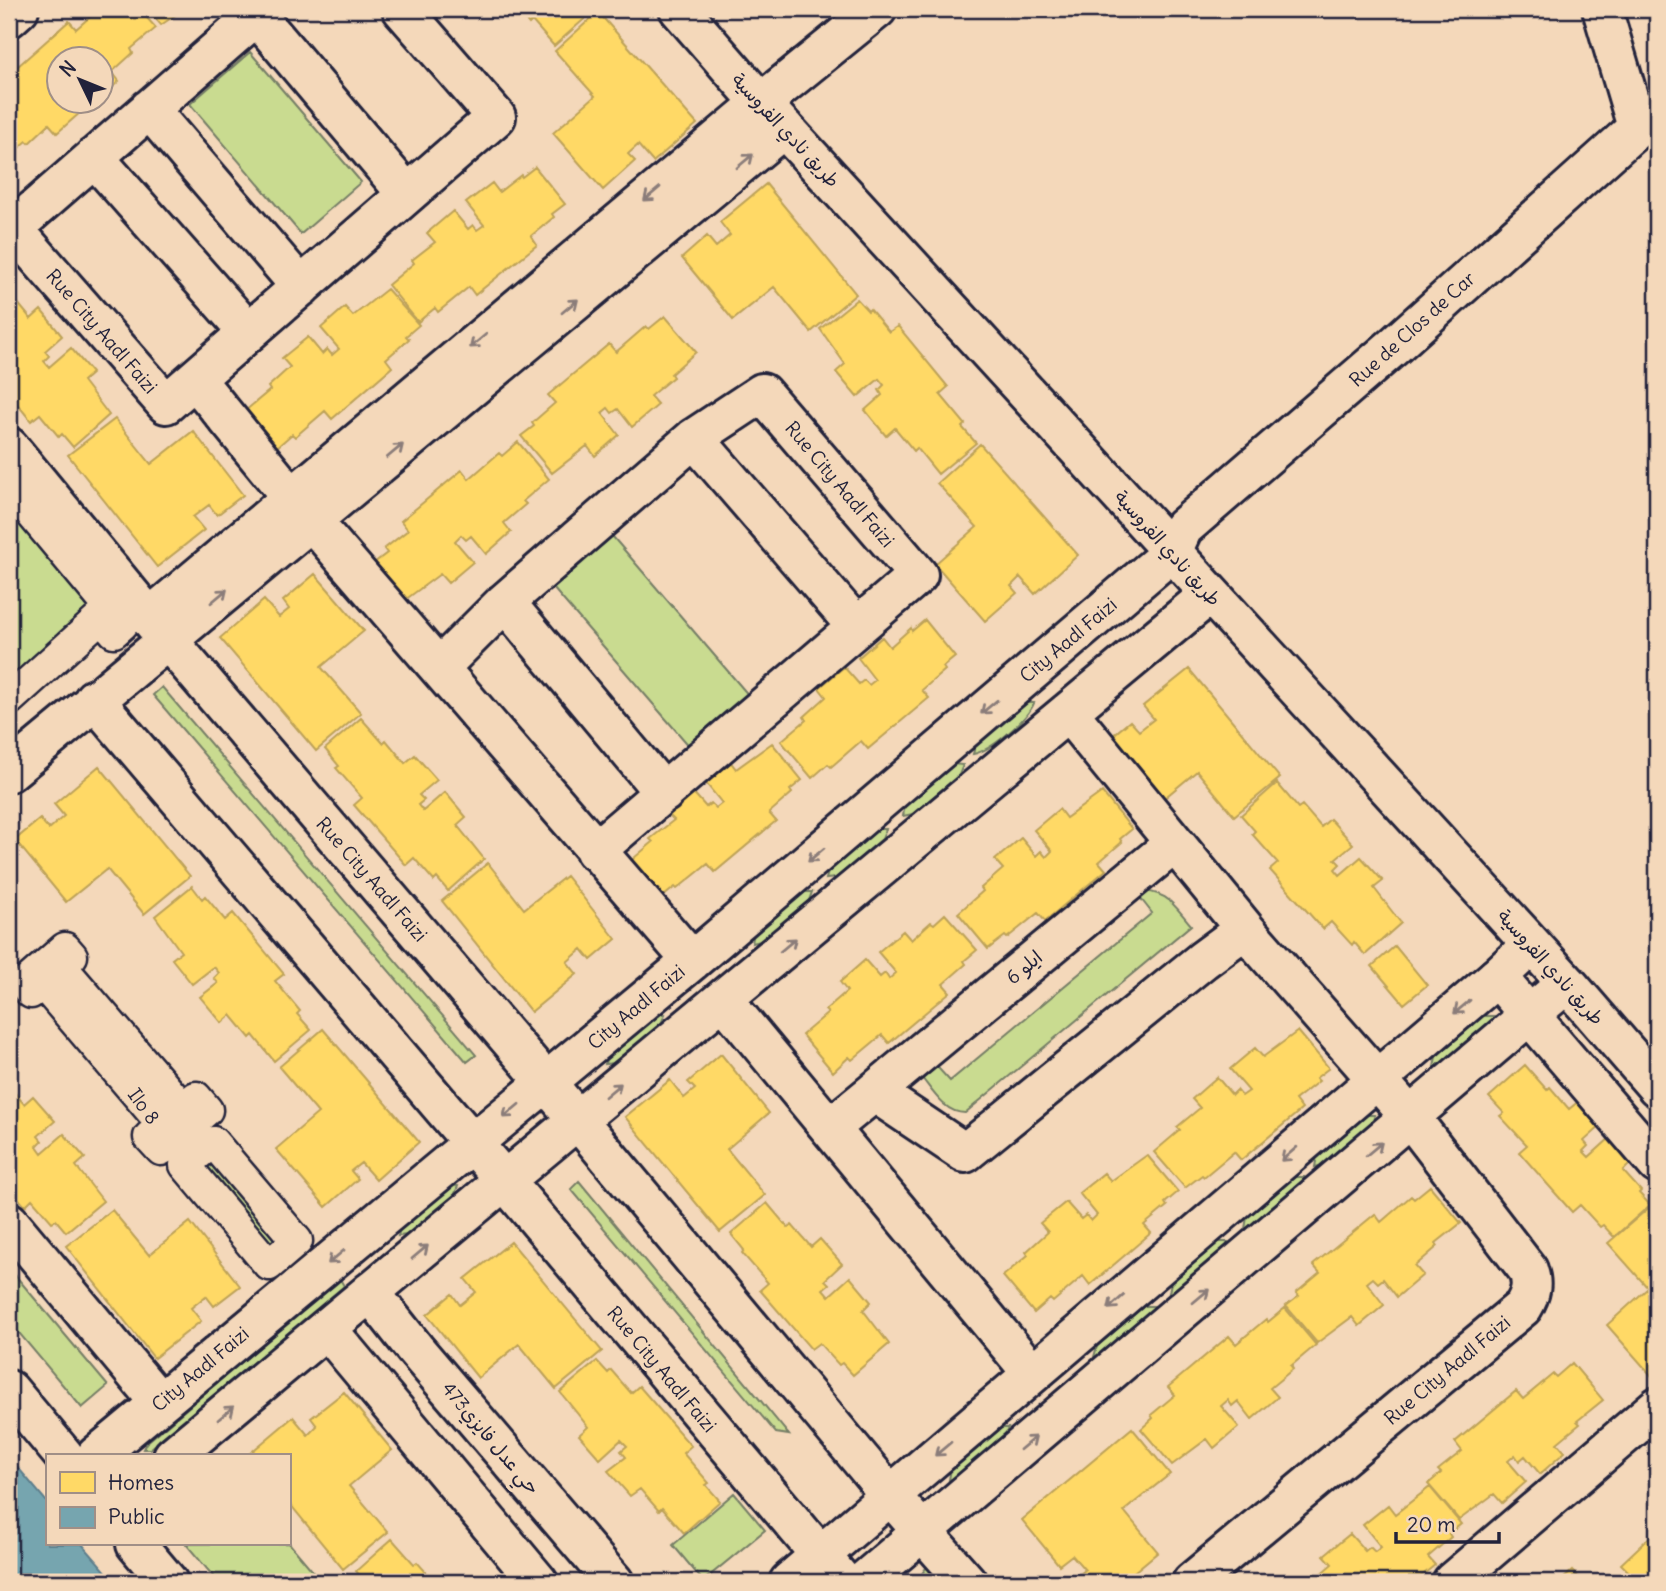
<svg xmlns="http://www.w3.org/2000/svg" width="1666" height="1591" font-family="Delius,'Playpen Sans Arabic',sans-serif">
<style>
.green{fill:#c9db90;stroke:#767e66;stroke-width:2}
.homes{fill:#ffd966;stroke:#bda259;stroke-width:2}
.public{fill:#76a5af;stroke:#5d7e8c;stroke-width:2}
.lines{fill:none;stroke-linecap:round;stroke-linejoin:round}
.pedestrian-casing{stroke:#22223b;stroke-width:35}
.minor-casing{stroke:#22223b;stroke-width:44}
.secondary-casing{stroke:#22223b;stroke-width:44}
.pedestrian{stroke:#f4d8ba;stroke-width:30}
.minor{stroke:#f4d8ba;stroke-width:38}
.secondary{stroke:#f4d8ba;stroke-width:38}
.oneway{stroke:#8b7d7a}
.labels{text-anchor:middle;stroke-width:7;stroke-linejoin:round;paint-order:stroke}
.street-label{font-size:19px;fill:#22223b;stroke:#f4d8ba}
</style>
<rect width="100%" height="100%" fill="#f4d8ba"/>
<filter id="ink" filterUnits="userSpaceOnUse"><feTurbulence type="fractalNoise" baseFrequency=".0143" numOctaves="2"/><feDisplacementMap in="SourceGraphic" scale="14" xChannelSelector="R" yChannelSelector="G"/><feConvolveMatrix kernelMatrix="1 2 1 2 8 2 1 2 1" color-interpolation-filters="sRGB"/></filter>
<g filter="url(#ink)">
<path class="green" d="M 250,52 L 361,182 L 301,234 L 190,104 Z
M 9,512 L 93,608 L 9,682 Z
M 607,530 L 750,697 L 691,748 L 547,581 Z
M 162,687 L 476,1055 L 467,1062 L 153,695 Z
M 1023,703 L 1034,703 C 1027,720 991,751 973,754 L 976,742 Z
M 952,764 L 963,765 L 959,775 L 913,814 L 903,816 L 905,804 Z
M 876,829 L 886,829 L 882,839 L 836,878 L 826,879 L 829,868 Z
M 1134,890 C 1168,892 1170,900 1191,925 L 965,1113 C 945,1113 933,1092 922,1078 L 921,1072 L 930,1059 L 950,1081 L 1152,913 Z
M 801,892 L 812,892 L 808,903 L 761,941 L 752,943 L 754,931 Z
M 654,1013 L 665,1014 L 661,1024 L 615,1063 L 605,1064 L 607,1053 Z
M 1483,1016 L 1494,1016 C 1487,1033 1451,1064 1434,1068 L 1436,1056 Z
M 1364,1115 L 1375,1115 L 1371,1125 L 1324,1165 L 1315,1167 L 1317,1155 Z
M 212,1151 L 286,1239 L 269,1253 L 195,1165 Z
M 1294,1177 L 1304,1177 C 1298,1194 1262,1225 1245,1229 L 1247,1217 Z
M 579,1181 L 789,1435 L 776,1433 L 571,1189 Z
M 448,1185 L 458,1186 L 454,1196 L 408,1235 L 398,1236 L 401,1225 Z
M 1218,1242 L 1228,1242 L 1224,1252 L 1178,1292 L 1169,1293 L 1171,1282 Z
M 9,1268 L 108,1386 L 82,1408 L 9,1321 Z
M 340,1279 L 344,1286 L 150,1449 L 143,1449 L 146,1443 Z
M 1144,1306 L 1154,1306 L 1150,1317 L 1104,1355 L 1094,1357 L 1097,1346 Z
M 998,1428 L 1008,1428 C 1002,1445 966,1476 949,1480 L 951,1468 Z
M 734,1493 L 765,1530 L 703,1581 L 673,1545 Z
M 289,1543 L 322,1582 L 218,1582 L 186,1544 Z
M 935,1567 L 949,1582 L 916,1582 L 926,1568 Z"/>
<path class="homes" d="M 99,9 L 139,9 L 156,28 L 131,49 L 133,53 L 112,72 L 119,81 L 102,97 L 102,60 L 60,60 L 60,102 L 72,102 L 81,112 L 57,133 L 49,124 L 29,143 L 27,141 L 15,151 L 9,144 L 9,88 L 16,82 L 9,74 L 69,21 L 76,29 Z
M 147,9 L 184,9 L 161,25 Z
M 516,9 L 586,9 L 590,14 L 554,46 L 532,21 L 529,24 Z
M 598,12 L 697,124 L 653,162 L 638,145 L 628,154 L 635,161 L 603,190 L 553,133 L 595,96 L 555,51 Z
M 535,167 L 565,204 L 552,214 L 554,217 L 531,236 L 537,245 L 475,295 L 469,287 L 438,312 L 435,308 L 418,322 L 388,285 L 414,263 L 412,260 L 435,242 L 427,233 L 453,211 L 468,229 L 473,225 L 477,230 L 484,225 L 466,203 L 492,183 L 499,192 L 521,175 L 522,177 Z
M 766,184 L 856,294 L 811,332 L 774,287 L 733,320 L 682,258 L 707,236 L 716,247 L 730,235 L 720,222 Z
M 387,289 L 419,325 L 406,336 L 409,339 L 386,359 L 392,367 L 332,419 L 325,411 L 295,437 L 292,434 L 276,448 L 245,411 L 270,390 L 268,387 L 290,367 L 282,358 L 308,337 L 322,354 L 327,349 L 332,355 L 339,349 L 321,328 L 345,307 L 353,316 Z
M 12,296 L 31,319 L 41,310 L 62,336 L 45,351 L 49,356 L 44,361 L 49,367 L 71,348 L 92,373 L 83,381 L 109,415 L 73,447 L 62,434 L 59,437 L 40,414 L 31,421 L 9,394 L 9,298 Z
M 857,299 L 868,311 L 870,309 L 889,332 L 898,326 L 948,387 L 940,394 L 965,424 L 962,427 L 976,443 L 938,474 L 917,448 L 914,451 L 895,428 L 886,436 L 865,410 L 882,395 L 879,390 L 884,385 L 879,379 L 857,397 L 836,372 L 845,364 L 820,329 Z
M 665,316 L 696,352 L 671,374 L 673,377 L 650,396 L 658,405 L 632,427 L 618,409 L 612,413 L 608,408 L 602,413 L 619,435 L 595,456 L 587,446 L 552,473 L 521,436 L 534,426 L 532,423 L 555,403 L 548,395 L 609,344 L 616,352 L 646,326 L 649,329 Z
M 115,419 L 151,464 L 193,431 L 243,495 L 217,515 L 209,505 L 193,517 L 204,530 L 157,567 L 68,455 Z
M 518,442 L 549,479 L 523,501 L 526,504 L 504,523 L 511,532 L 486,554 L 471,536 L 466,540 L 461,535 L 455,541 L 473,562 L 448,583 L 440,574 L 405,600 L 374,563 L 387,553 L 384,549 L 408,530 L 401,521 L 462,470 L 469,479 L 499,453 L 502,456 Z
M 980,444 L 1078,555 L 1035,594 L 1020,577 L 1011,586 L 1017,593 L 985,621 L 935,564 L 977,527 L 937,483 Z
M 315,574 L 364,631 L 321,667 L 361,713 L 316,751 L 220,638 L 264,600 L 279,617 L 289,609 L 283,601 Z
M 925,620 L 955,657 L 943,667 L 945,670 L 922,690 L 929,698 L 868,749 L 861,741 L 831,767 L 828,764 L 812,778 L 781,741 L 806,720 L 804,717 L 826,697 L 819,688 L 844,667 L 859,684 L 864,680 L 869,685 L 875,680 L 858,658 L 882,637 L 890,647 L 911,628 L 912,631 Z
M 1189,669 L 1280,778 L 1234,816 L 1197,771 L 1156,805 L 1105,742 L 1130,721 L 1139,731 L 1154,719 L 1143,706 Z
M 361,718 L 383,743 L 386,740 L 405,763 L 415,755 L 437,780 L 419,795 L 424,800 L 418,805 L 423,811 L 445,792 L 466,817 L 457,825 L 484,859 L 448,891 L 437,878 L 434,881 L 414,858 L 406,865 L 354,805 L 362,798 L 336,768 L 339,766 L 325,749 Z
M 772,743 L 802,780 L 790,790 L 792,793 L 769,813 L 776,821 L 715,872 L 708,864 L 677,889 L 675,887 L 659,900 L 628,863 L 653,842 L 650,839 L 674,820 L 665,811 L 691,790 L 706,807 L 711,803 L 716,808 L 722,803 L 704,781 L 729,760 L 736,769 Z
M 99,766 L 190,876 L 144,914 L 107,869 L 66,902 L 15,840 L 40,819 L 49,829 L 64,816 L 54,804 Z
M 1277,783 L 1298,808 L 1302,805 L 1321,827 L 1330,819 L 1353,844 L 1335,859 L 1340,864 L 1335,869 L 1340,875 L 1361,857 L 1383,881 L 1374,888 L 1401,923 L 1365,955 L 1354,942 L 1352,945 L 1331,922 L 1323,929 L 1270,870 L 1278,863 L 1252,834 L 1255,831 L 1241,815 Z
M 1102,792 L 1132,829 L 1120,839 L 1122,842 L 1099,862 L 1106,870 L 1045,921 L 1038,913 L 1007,938 L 1005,936 L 988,949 L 958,913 L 983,891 L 981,888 L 1003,869 L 995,860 L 1021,838 L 1036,856 L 1041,851 L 1046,857 L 1052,851 L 1034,830 L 1059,809 L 1066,818 Z
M 488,863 L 524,909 L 566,876 L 616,939 L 591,960 L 582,949 L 567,962 L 577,974 L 531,1012 L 442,901 Z
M 192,886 L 202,899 L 205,896 L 225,920 L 233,913 L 284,974 L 275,981 L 300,1011 L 297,1014 L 311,1030 L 274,1061 L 253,1035 L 250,1038 L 231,1015 L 222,1023 L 200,997 L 218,983 L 214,978 L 219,973 L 214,967 L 192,984 L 172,959 L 181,952 L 155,916 Z
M 945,914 L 977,950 L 964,961 L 966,964 L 943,984 L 950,992 L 889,1043 L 882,1035 L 852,1060 L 849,1057 L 833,1072 L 802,1035 L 828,1013 L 825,1010 L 847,991 L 840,982 L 865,960 L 880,977 L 885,973 L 889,979 L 896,973 L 878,952 L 903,931 L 911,940 L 931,922 L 934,924 Z
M 1395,946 L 1427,985 L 1404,1004 L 1372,966 Z
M 323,1029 L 419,1142 L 376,1180 L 361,1163 L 351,1171 L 358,1179 L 326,1207 L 276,1149 L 318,1113 L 279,1067 Z
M 1298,1031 L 1329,1068 L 1316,1078 L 1319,1081 L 1295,1100 L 1302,1109 L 1241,1160 L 1234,1152 L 1204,1177 L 1202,1175 L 1185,1188 L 1154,1152 L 1180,1130 L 1177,1127 L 1200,1108 L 1192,1099 L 1217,1077 L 1232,1095 L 1237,1090 L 1242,1096 L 1249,1091 L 1230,1069 L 1255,1048 L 1263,1057 Z
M 721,1054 L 769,1113 L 727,1149 L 765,1195 L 720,1232 L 625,1117 L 670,1080 L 684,1098 L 695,1089 L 688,1082 Z
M 1525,1065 L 1547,1090 L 1550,1087 L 1569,1109 L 1579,1101 L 1601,1126 L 1584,1141 L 1588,1146 L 1583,1151 L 1589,1157 L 1610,1138 L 1631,1163 L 1623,1171 L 1641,1191 L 1639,1193 L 1650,1205 L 1614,1237 L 1603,1225 L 1600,1227 L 1580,1205 L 1572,1212 L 1519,1152 L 1527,1145 L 1500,1116 L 1504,1113 L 1489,1097 Z
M 9,1086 L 24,1104 L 33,1096 L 55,1121 L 38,1136 L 42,1141 L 37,1146 L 42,1153 L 64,1134 L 85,1158 L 76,1166 L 103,1201 L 66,1232 L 56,1220 L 52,1222 L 32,1199 L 25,1206 L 9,1188 Z
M 1147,1155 L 1178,1192 L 1165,1203 L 1167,1206 L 1144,1225 L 1151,1233 L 1090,1285 L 1083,1276 L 1053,1302 L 1050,1299 L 1034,1313 L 1003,1276 L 1028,1255 L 1026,1252 L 1048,1232 L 1040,1223 L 1066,1202 L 1081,1219 L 1086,1215 L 1091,1221 L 1097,1215 L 1079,1193 L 1104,1173 L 1111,1181 Z
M 1430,1186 L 1461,1223 L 1436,1243 L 1438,1246 L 1415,1266 L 1423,1275 L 1397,1297 L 1383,1279 L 1378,1283 L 1373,1278 L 1367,1283 L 1384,1305 L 1359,1326 L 1352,1317 L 1317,1343 L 1286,1306 L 1299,1296 L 1296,1293 L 1320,1273 L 1313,1265 L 1375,1214 L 1381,1222 L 1411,1196 L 1414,1199 Z
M 767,1203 L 788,1228 L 792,1225 L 811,1247 L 820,1239 L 842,1264 L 825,1280 L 829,1284 L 823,1289 L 829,1296 L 850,1277 L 871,1302 L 863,1310 L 889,1344 L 853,1375 L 842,1363 L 839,1365 L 819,1343 L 811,1349 L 760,1290 L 768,1283 L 742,1253 L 744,1250 L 731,1234 Z
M 1652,1205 L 1657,1211 L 1657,1382 L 1607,1325 L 1648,1288 L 1608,1243 Z
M 112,1210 L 149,1255 L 190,1222 L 240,1286 L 214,1306 L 206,1296 L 191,1308 L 201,1321 L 154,1358 L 66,1246 Z
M 511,1242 L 602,1351 L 556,1389 L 519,1344 L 478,1378 L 427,1315 L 452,1294 L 460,1305 L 476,1292 L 465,1279 Z
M 1285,1308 L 1316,1345 L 1291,1366 L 1293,1369 L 1270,1388 L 1278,1397 L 1252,1419 L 1238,1401 L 1232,1406 L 1228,1400 L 1221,1406 L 1239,1427 L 1214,1448 L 1207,1439 L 1172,1465 L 1141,1429 L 1153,1418 L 1151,1415 L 1175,1395 L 1168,1387 L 1229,1336 L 1236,1344 L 1266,1319 L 1268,1322 Z
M 597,1361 L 608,1373 L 611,1370 L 631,1393 L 639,1386 L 691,1446 L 683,1453 L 709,1483 L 706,1485 L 720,1501 L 684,1533 L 662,1508 L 659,1511 L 640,1489 L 630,1496 L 608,1471 L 626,1457 L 621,1451 L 627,1446 L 621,1440 L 600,1459 L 579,1435 L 588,1427 L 560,1392 Z
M 1572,1363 L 1603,1400 L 1577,1421 L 1580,1424 L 1557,1443 L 1565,1452 L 1540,1474 L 1525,1456 L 1519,1461 L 1515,1455 L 1508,1461 L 1526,1482 L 1502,1503 L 1494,1494 L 1459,1520 L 1428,1484 L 1441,1473 L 1438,1470 L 1462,1451 L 1455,1442 L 1516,1391 L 1523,1399 L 1553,1374 L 1556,1377 Z
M 344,1392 L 392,1450 L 349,1486 L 388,1532 L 343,1569 L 289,1503 L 289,1456 L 251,1456 L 249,1454 L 293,1417 L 308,1435 L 317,1426 L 311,1418 Z
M 1132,1428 L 1170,1474 L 1124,1511 L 1158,1552 L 1122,1582 L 1077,1582 L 1074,1579 L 1085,1570 L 1072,1555 L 1059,1565 L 1022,1520 Z
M 1430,1487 L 1461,1524 L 1449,1534 L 1451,1537 L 1428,1557 L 1435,1565 L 1414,1582 L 1311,1582 L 1332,1564 L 1324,1555 L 1350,1534 L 1365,1551 L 1370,1547 L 1375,1552 L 1381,1547 L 1363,1525 L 1388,1505 L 1395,1514 Z
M 1657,1530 L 1657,1582 L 1639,1582 L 1621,1564 Z
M 392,1539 L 414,1564 L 417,1562 L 435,1582 L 365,1582 L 356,1571 Z
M 1572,1571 L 1583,1582 L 1560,1582 Z"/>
<path class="public" d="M 9,1457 L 47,1502 L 47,1544 L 82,1544 L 115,1582 L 9,1582 Z"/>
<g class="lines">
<g class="pedestrian-casing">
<path id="pedestrian" d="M 9,487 L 123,624 L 114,632 L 101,617 L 9,700
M 65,948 L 72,956 L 61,966 L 183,1108 L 196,1097 L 207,1110 L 161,1150 L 149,1137 L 163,1125 L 42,983 L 31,993 L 24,984 Z
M 213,1142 L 297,1241 L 269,1265 L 185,1165 Z"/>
</g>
<g class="minor-casing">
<path id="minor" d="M 1602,9 L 1637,127
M 256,15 L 407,194
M 9,18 L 19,9
M 149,109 L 301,287
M 94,157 L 248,332
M 9,224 L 166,404 L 496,117 L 402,9
M 12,229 L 264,9
M 195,379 L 292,498
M 694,438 L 857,627
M 9,447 L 167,639 L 546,1082 L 890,1495 L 967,1582
M 311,520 L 692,961
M 505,602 L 664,793
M 149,618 L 761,103 L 877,9
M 439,668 L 505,602 L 694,438 L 762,393 L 918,575 L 595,851
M 94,699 L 505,1181 L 843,1582
M 1068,712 L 1245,929 L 1411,1118 L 1528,1270 C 1533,1284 1531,1294 1523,1307 L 1192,1582
M 9,772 L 784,128
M 1497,977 L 1657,1164
M 723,999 L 1032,1373
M 874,1092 L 1175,843
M 830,1128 L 874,1092 L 965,1153 L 1203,960 L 1245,929
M 9,1222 L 160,1403
M 370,1292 L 415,1349 L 614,1582
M 327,1329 L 538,1582
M 9,1390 L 64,1456
M 96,1456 L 692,961 L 1172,552 L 1183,528 L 1393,347 L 1657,110
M 173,1456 L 1210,594
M 136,1544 L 168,1582
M 1452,1582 L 1657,1407"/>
</g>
<g class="secondary-casing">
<path id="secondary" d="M 679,9 L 761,103 L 1567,983 L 1657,1087
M 789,1582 L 1497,977 L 1531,945
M 863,1582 L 1567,983"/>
</g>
<use href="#pedestrian" class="pedestrian"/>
<use href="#minor" class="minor"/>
<use href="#secondary" class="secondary"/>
</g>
<defs><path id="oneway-shaft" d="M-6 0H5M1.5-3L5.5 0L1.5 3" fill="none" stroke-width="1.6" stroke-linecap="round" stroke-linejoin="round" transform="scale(1.75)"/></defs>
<g class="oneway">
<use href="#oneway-shaft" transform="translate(745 161) rotate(-40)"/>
<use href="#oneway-shaft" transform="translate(652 194) rotate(140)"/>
<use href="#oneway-shaft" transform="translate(570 306) rotate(-40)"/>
<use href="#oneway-shaft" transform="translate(478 341) rotate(140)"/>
<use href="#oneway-shaft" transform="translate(395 451) rotate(-40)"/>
<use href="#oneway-shaft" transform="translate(219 596) rotate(-40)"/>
<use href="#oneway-shaft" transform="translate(989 707) rotate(140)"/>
<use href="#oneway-shaft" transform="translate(816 855) rotate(140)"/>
<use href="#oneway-shaft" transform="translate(788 945) rotate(-40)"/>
<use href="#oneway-shaft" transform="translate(1462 1007) rotate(140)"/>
<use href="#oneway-shaft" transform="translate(613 1090) rotate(-40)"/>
<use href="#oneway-shaft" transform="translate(511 1111) rotate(140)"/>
<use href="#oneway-shaft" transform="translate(1374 1149) rotate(-40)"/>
<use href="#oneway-shaft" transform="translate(1289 1154) rotate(139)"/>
<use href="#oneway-shaft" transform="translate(420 1252) rotate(-40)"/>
<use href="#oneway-shaft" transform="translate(336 1257) rotate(140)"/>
<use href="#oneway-shaft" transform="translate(1201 1296) rotate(-40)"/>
<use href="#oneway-shaft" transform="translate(1116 1302) rotate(139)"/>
<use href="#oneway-shaft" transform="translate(226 1413) rotate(-40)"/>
<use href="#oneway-shaft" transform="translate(1028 1443) rotate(-40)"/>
<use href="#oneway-shaft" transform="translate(943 1449) rotate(140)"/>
</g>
</g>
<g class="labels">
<g class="street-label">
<text transform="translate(786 130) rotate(47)" y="7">طريق نادي الفروسية</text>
<text transform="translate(1412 329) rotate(-42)" y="7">Rue de Clos de Car</text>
<text transform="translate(102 331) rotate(49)" y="7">Rue City Aadl Faizi</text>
<text transform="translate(840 484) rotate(50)" y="7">Rue City Aadl Faizi</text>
<text transform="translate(1168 548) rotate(48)" y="7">طريق نادي الفروسية</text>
<text transform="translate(1068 640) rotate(-40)" y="7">City Aadl Faizi</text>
<text transform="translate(372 879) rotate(49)" y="7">Rue City Aadl Faizi</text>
<text transform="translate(1024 967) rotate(-40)" y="7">ايلو 6</text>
<text transform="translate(1551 967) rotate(48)" y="7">طريق نادي الفروسية</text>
<text transform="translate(636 1007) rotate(-40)" y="7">City Aadl Faizi</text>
<text transform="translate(144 1106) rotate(54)" y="7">Ilo 8</text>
<text transform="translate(200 1369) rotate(-40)" y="7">City Aadl Faizi</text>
<text transform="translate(662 1369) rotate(50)" y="7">Rue City Aadl Faizi</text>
<text transform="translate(1447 1370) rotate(-40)" y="7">Rue City Aadl Faizi</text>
<text transform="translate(491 1438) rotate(50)" y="7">473حي عدل فايزي</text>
</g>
</g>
<rect width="1666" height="1591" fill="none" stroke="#f4d8ba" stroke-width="35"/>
<rect x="18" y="18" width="1631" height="1556" fill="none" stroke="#22223b" stroke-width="2.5" filter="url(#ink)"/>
<rect x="46" y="1454" width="245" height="91" fill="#f4d8ba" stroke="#a08f87" stroke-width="2"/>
<rect x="60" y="1472" width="35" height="21" fill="#ffd966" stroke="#a08f87" stroke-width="2"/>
<text x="108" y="1490" font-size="21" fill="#22223b">Homes</text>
<rect x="60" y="1507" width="35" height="21" fill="#76a5af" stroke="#a08f87" stroke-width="2"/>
<text x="108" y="1524" font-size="21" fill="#22223b">Public</text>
<g transform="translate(80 80) rotate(313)"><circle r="33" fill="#f4d8ba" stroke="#a08f87" stroke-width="2"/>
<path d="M0-5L12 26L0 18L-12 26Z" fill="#22223b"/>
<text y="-10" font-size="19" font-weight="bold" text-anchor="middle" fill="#22223b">N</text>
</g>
<path d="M1396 1532v10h103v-10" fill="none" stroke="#22223b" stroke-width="3.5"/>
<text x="1407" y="1532" font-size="21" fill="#22223b" stroke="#f4d8ba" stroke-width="5" paint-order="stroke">20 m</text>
</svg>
